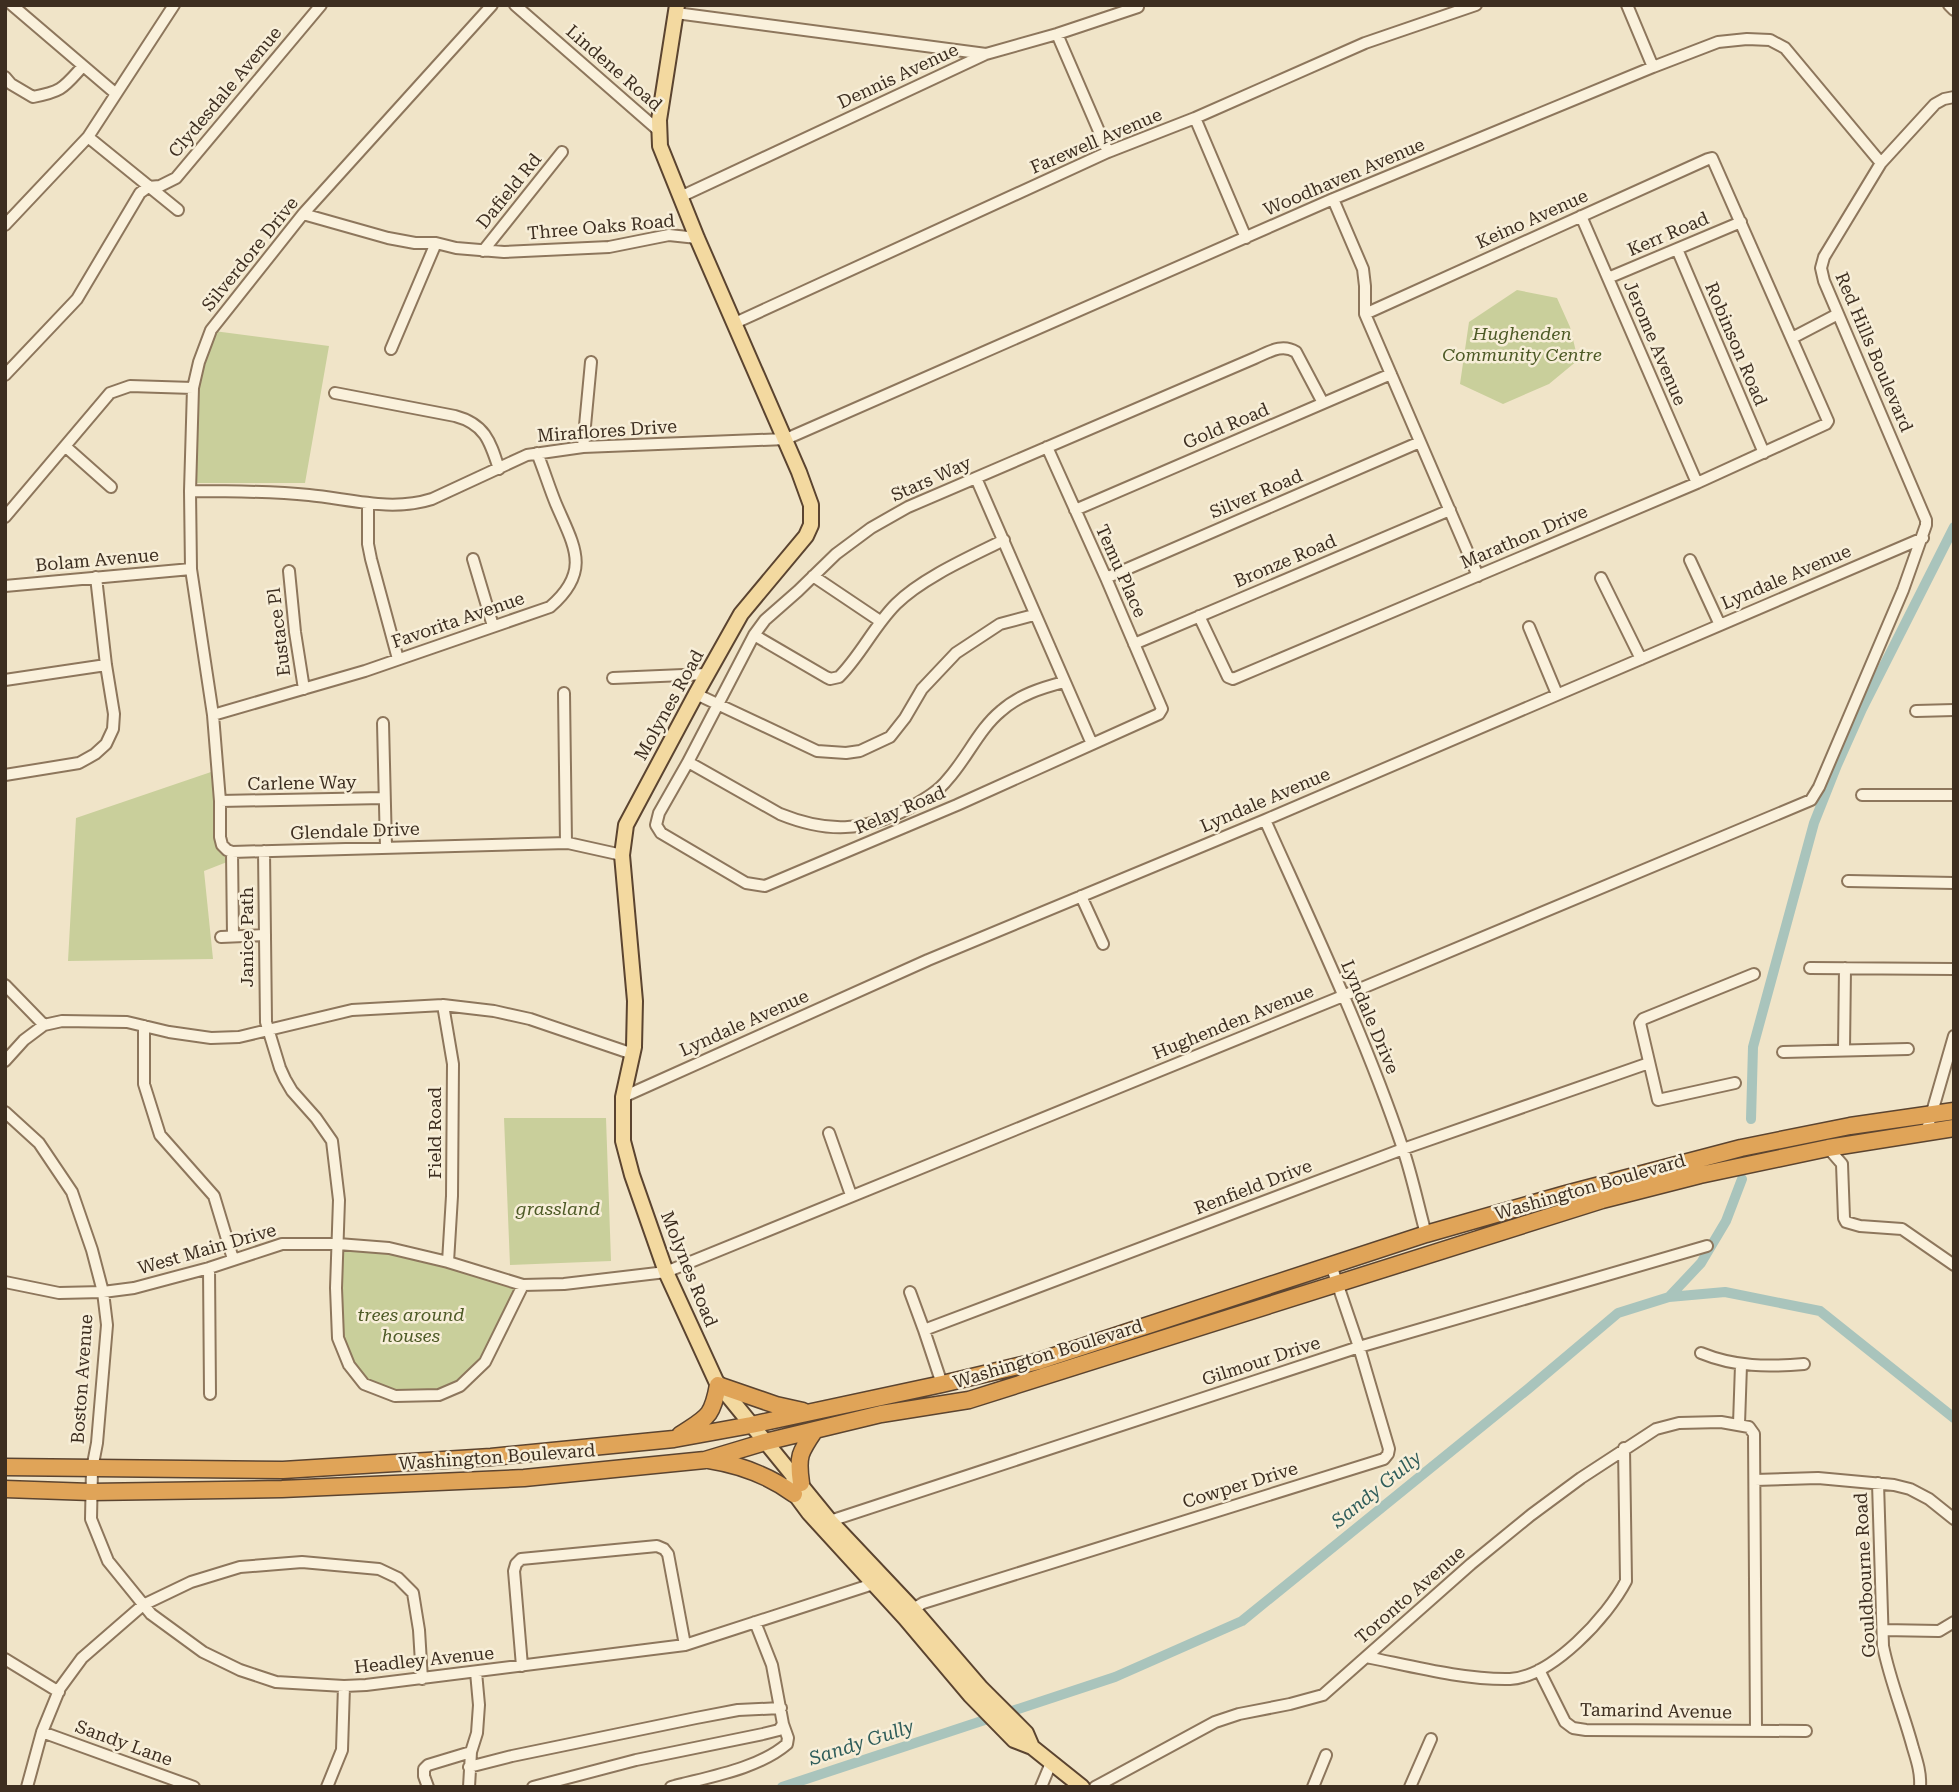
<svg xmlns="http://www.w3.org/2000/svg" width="1959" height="1792" font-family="'Roboto Serif',serif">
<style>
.green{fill:#c9cf9b}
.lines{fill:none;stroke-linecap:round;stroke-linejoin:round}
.canal{stroke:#a9c4bc;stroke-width:10}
.minor-casing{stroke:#8d765c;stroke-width:14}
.major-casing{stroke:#5b4430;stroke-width:18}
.highway-casing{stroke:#5b4430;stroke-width:19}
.minor{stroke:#faf1dc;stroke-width:10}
.major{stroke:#f3d9a0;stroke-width:14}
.highway{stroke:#e0a458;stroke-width:16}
.labels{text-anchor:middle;stroke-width:5;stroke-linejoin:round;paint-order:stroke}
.street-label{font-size:18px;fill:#3d2e20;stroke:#f7eed8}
.park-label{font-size:18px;font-style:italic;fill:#4d5a26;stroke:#f7eed8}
.water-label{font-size:19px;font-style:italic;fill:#2f5d5a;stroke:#f7eed8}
</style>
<rect width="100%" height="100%" fill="#f0e4c8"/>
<path class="green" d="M 1517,290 L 1557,298 L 1570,327 L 1578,360 L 1549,384 L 1503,404 L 1460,384 L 1469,322 Z
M 214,331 L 329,346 L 305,483 L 196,483 L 196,390 Z
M 211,772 L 217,845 L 225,855 L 227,862 L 204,871 L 213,959 L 68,961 L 76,818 Z
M 504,1118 L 606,1118 L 611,1261 L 510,1265 Z
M 341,1246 L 389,1248 L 523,1285 L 485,1362 L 439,1395 L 395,1396 L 364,1384 L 338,1338 Z"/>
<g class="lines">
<path class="canal" d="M 1751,1119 L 1753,1047 L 1814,823 L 1837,765 L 1862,709 L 1954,527
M 1669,1297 L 1701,1263 L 1726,1221 L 1742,1179
M 782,1787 L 1115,1677 L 1242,1621 L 1528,1389 L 1618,1313 L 1669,1297 L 1725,1292 L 1820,1311 L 1954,1418"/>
<g class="minor-casing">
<path id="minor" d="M 12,5 L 115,93
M 492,5 L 303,214 L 211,330 L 199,362 L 193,388 L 190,491 L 191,569 L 213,715 L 220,801 L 220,837 L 222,845 L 227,850 L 232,852 L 568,843 L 622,855
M 515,5 L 658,130
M 1627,5 L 1653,67
M 1949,5 L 1954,10
M 676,13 L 986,54
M 1057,34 L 1108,152
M 5,77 L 11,84 L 33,97 C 63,91 63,88 83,66
M 1195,118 L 1246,238
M 88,137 L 178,210
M 680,197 L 986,54 L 1057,34 L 1138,7
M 1333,199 L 1363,269 L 1365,286 L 1365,314 L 1478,576
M 303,214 L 388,238 L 415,243 L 436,243 L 456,248 L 504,252 L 609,247 L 669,235 L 697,238
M 1581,216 L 1697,483
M 5,225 L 88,137 L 174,5
M 1677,249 L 1764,453
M 483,251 L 562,152
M 1608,278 L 1741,222
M 735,323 L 1108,152 L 1195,118 L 1365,43 L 1476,5
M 1792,338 L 1838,314
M 391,349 L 436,243
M 5,375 L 77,299 L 140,193 L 148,187 L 160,186 L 176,178 L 321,5
M 335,393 L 455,416 C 485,424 490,441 499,469
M 66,447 L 111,487
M 583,447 L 591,362
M 1047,447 L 1106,578 L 1162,709 L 1159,714 L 957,805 L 765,886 L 746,883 L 661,833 L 656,825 L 659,813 L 688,762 L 754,635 L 765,620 L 798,591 L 836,554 L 871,528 L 908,507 L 1255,358 C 1269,352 1282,343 1296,352 L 1323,403
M 976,478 L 1092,744
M 190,491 C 229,491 269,491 309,495 C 350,499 391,512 432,499 L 527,455 L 583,447 L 786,439 L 1333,199 L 1653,67 L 1718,42 L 1747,39 L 1770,40 L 1785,48 L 1881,163
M 368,503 L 368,544 L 371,559 L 398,659
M 1075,510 L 1391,374
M 5,517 L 110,393 L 130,386 L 193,388
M 473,559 L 493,626
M 1690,560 L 1720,625
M 289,571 L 295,632 L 304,689
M 813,576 L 880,621
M 1106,578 L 1420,442
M 1601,578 L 1641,659
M 5,586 L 191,569
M 1199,616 L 1228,677 L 1233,679 L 1697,483 L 1826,424 L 1828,421 L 1712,158 L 1708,159 L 1365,314
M 1529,627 L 1557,694
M 754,635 L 826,677 L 830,679 L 839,677 C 861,655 874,626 896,604 C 922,578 970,557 1004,540
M 1134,644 L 1450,510
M 613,678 L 707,674
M 5,680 L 106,665
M 564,693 L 566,843
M 696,694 L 817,751 L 846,753 L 860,751 L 890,737 L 905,718 L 922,689 L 956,653 L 1000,624 L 1034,615
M 1916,711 L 1954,710
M 213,715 L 365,671 L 550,607 C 592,571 574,546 556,504 C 549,487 544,470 537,453
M 383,723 L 386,847
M 688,762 L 780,814 C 827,833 864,832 909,808 C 923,800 938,792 948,779 C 967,758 979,729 1001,711 C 1019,695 1041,688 1064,682
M 5,775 L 79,763 L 95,754 L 106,744 L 113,729 L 114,714 L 106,665 L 96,577
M 1862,795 L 1954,795
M 220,801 L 384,798
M 1265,820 C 1313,927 1364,1034 1402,1146 C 1412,1175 1418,1205 1426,1234
M 264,851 L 266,1022 L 280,1068 L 285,1079 L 292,1091 L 316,1118 L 332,1141 L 339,1200 L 336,1288 L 338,1338 L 349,1365 L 364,1384 L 395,1396 L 439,1395 L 460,1386 L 485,1362 L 523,1285
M 232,852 L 233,936
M 1848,881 L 1954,883
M 1081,896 L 1103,944
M 221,937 L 265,935
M 1810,968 L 1954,969
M 5,985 L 44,1025
M 443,1005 L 453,1064 L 452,1196 L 448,1262
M 144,1026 L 144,1084 L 160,1135 L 214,1196 L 233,1259
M 1844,1050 L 1845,968
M 1783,1052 L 1908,1049
M 5,1061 L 24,1040 L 44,1025 L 62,1021 L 127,1022 L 169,1032 L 211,1038 L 239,1037 L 352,1010 L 443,1005 L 494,1011 L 530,1019 L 633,1054
M 1735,1083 L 1658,1100 L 1640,1023 L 1643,1019 L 1754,974
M 623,1097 L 928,960 L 1265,820 L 1923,538
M 5,1112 L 39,1143 L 72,1192 L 92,1250 L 103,1292 L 107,1325 L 97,1443 L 92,1469 L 91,1519 L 108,1561 L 151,1614 L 203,1652 L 240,1670 L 276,1682 L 344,1686 L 366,1685 L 685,1645 L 873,1584
M 829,1133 L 851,1195
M 1926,1133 L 1954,1036
M 1828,1148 L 1842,1164 L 1844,1218 L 1846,1222 L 1860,1226 L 1902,1229 L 1954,1265
M 209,1268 L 210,1394
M 5,1282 L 59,1293 L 103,1292 L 134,1288 L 209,1268 L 282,1244 L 338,1244 L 389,1248 L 448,1262 L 523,1285 L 564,1284 L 666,1272 L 1343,996 L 1811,800 L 1819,787 L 1903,590 L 1926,525 L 1926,520 L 1824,281 L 1821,268 L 1824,257 L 1881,163 L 1935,104 L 1944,99 L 1954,97
M 910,1292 L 924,1330
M 1701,1353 C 1735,1367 1768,1367 1804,1364
M 942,1384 L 924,1330 L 1403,1149 L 1649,1063
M 1739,1424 L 1741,1365
M 1755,1480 L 1818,1478 L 1894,1485 L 1910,1489 L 1929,1499 L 1954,1519
M 1878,1483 L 1883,1646 C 1890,1681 1904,1714 1913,1748 C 1917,1761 1921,1773 1920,1787
M 830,1521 L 1359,1347 L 1707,1246
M 913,1609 L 923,1603 L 1384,1459 L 1388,1454 L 1389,1449 L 1359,1347 L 1331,1265
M 1883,1630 L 1939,1631 L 1954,1622
M 1366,1657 C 1411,1666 1464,1680 1510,1679 C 1552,1677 1608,1616 1626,1581 L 1624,1448
M 5,1659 L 59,1692
M 522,1666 L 514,1571 L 516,1564 L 521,1559 L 657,1546 L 664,1549 L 668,1554 L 685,1645
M 1539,1670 L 1565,1722 L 1573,1728 L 1586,1730 L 1806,1731
M 42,1732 L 194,1787
M 469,1767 L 512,1756 L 696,1718 L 738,1710 L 781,1708
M 27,1787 L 42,1732 L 60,1688 L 82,1658 L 143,1605 L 191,1582 L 240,1567 L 302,1562 L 379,1569 L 398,1578 L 413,1593 L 419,1630 L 422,1679
M 327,1787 L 342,1750 L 344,1686
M 428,1787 L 424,1776 L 424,1769 L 428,1765 L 471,1752
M 469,1787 L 471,1752 L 477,1733 L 479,1705 L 476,1672
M 533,1787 L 636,1760 L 763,1734 L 779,1730 L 783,1724
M 671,1787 C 708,1777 758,1769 787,1744 L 788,1738 L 783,1724 L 772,1665 L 755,1622
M 1041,1787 L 1051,1763
M 1095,1787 L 1215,1722 L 1239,1714 L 1290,1704 L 1323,1695 L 1471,1564 L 1531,1515 L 1581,1478 L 1656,1429 L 1679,1423 L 1721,1422 L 1749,1427 L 1754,1434 L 1756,1730
M 1313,1787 L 1326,1755
M 1410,1787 L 1431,1739"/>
</g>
<g class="major-casing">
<path id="major" d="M 677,5 L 659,120 L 660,146 L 697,238 L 799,472 L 811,505 L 811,525 L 806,536 L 741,614 L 696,694 L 626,825 L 622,855 L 635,1001 L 634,1047 L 623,1097 L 623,1141 L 632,1175 L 666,1272 L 716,1381 L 830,1521 L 913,1609 L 981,1688 L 1026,1733 L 1032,1747
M 789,1486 L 809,1513 L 905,1618 L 970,1695 L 1014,1740 L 1032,1747 L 1082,1787"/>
</g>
<g class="highway-casing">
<path id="highway" d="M 680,1435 C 707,1417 712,1418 718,1385 L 776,1405 L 803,1411
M 709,1460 C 741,1465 768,1475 794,1494
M 5,1467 L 283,1470 L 491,1457 L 674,1439 L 751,1425 L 942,1384 L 1039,1361 L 1426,1234 L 1566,1194 L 1741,1148 L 1850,1126 L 1954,1111
M 801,1483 C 797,1456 800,1452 815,1430
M 5,1489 L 91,1492 L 282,1489 L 524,1478 L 705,1460 L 765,1442 L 881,1414 L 969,1400 L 1602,1200 L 1700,1175 L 1828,1148 L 1954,1128"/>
</g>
<use href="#minor" class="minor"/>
<use href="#major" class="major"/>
<use href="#highway" class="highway"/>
</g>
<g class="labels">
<g class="street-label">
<text transform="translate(614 68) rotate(41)" y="6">Lindene Road</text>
<text transform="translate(898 76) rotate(-25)" y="6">Dennis Avenue</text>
<text transform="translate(225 92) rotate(-50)" y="6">Clydesdale Avenue</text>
<text transform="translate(1096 141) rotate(-23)" y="6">Farewell Avenue</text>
<text transform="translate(1344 177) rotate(-23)" y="6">Woodhaven Avenue</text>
<text transform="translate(509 191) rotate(-51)" y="6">Dafield Rd</text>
<text transform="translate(1532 219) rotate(-24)" y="6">Keino Avenue</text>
<text transform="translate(601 227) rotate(-5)" y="6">Three Oaks Road</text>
<text transform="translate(1668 234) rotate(-23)" y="6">Kerr Road</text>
<text transform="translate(250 254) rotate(-51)" y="6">Silverdore Drive</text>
<text transform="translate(1655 343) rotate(67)" y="6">Jerome Avenue</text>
<text transform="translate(1736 344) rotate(67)" y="6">Robinson Road</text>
<text transform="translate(1874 352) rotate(67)" y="6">Red Hills Boulevard</text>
<text transform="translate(1226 426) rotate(-23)" y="6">Gold Road</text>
<text transform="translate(607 431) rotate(-4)" y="6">Miraflores Drive</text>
<text transform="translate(931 479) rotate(-24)" y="6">Stars Way</text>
<text transform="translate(1256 494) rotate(-23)" y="6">Silver Road</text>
<text transform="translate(1524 537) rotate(-23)" y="6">Marathon Drive</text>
<text transform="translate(97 560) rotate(-5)" y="6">Bolam Avenue</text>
<text transform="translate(1285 561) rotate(-23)" y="6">Bronze Road</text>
<text transform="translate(1121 571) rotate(66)" y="6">Temu Place</text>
<text transform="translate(1786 577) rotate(-23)" y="6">Lyndale Avenue</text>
<text transform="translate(458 620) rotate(-19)" y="6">Favorita Avenue</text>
<text transform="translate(279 632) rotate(-97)" y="6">Eustace Pl</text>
<text transform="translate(669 705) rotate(-61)" y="6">Molynes Road</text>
<text transform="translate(302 783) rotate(-1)" y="6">Carlene Way</text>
<text transform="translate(1265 800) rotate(-23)" y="6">Lyndale Avenue</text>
<text transform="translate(900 810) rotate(-23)" y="6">Relay Road</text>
<text transform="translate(355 831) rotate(-2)" y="6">Glendale Drive</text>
<text transform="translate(247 937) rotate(-90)" y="6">Janice Path</text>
<text transform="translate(1370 1017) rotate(67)" y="6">Lyndale Drive</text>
<text transform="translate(1233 1022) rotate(-22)" y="6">Hughenden Avenue</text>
<text transform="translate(744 1023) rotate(-24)" y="6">Lyndale Avenue</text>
<text transform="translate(435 1133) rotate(-90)" y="6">Field Road</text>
<text transform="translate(1253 1187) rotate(-21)" y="6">Renfield Drive</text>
<text transform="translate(1590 1187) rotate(-16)" y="6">Washington Boulevard</text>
<text transform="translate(207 1249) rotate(-16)" y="6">West Main Drive</text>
<text transform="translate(689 1269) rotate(68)" y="6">Molynes Road</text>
<text transform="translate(1048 1354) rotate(-17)" y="6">Washington Boulevard</text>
<text transform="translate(1261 1361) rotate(-18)" y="6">Gilmour Drive</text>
<text transform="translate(82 1379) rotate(-86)" y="6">Boston Avenue</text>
<text transform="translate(497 1457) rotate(-4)" y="6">Washington Boulevard</text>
<text transform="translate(1240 1485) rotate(-17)" y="6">Cowper Drive</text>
<text transform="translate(1865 1575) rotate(-93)" y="6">Gouldbourne Road</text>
<text transform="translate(1410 1595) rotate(-41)" y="6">Toronto Avenue</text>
<text transform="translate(424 1660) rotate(-6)" y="6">Headley Avenue</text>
<text transform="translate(1656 1711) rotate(1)" y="6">Tamarind Avenue</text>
<text transform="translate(124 1743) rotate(20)" y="6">Sandy Lane</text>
</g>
<g class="park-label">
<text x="1522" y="340">Hughenden<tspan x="1522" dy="21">Community Centre</tspan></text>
<text x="558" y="1215">grassland</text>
<text x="411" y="1321">trees around<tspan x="411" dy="21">houses</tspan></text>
</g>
<g class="water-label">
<text transform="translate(1376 1489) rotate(-39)" y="7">Sandy Gully</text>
<text transform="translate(861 1742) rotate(-18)" y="7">Sandy Gully</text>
</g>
</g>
<rect width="1959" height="1792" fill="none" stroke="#3d2e20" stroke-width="14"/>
</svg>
